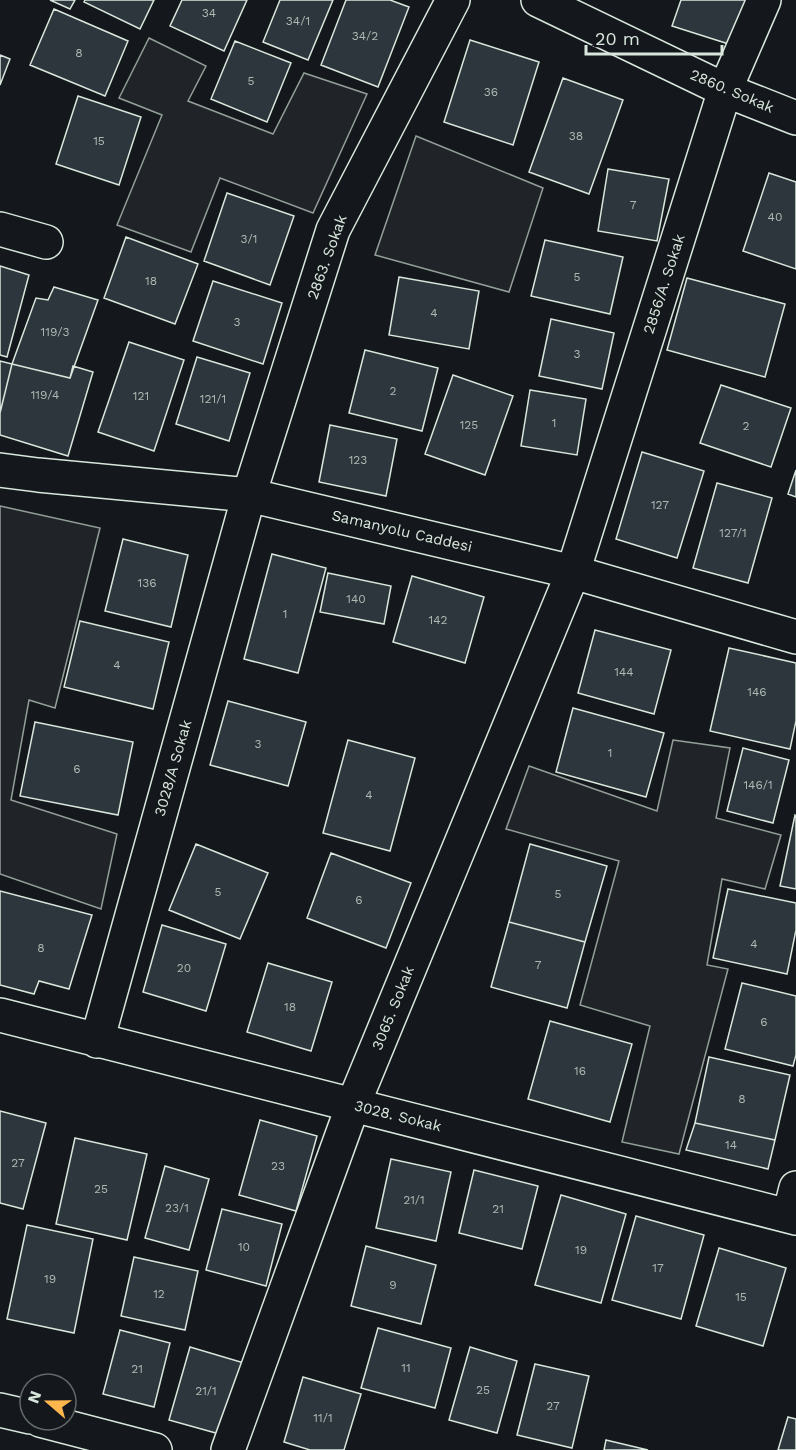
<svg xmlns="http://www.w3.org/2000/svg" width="796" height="1450" font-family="'Work Sans',sans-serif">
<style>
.green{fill:#202428;stroke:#939e99;stroke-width:1.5}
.building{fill:#2c363c;stroke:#d8e6dc;stroke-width:1.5}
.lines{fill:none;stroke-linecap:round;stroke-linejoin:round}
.minor-casing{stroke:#d8e6dc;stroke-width:36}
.tertiary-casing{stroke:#d8e6dc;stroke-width:36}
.minor{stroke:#14181c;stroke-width:33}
.tertiary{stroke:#14181c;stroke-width:33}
.labels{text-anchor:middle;stroke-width:4.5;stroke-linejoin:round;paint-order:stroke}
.number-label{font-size:12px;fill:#adbab4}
.street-label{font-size:15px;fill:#d8e6dc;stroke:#14181c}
</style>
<rect width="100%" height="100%" fill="#14181c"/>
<path class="green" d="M 149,38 L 206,66 L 188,101 L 273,134 L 304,73 L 367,94 L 313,213 L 220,178 L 191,252 L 117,225 L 162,115 L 119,98 Z
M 416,136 L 543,188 L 509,292 L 375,255 Z
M 0,506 L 100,528 L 55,708 L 29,700 L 11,800 L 117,834 L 101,909 L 0,874 Z
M 673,740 L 730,748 L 716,818 L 781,835 L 765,889 L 722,879 L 707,965 L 728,969 L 679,1154 L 622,1142 L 650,1026 L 580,1005 L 619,861 L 506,829 L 529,766 L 657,811 Z"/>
<path class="building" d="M 50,0 L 75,0 L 70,9 Z
M 85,0 L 154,0 L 140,29 L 84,2 Z
M 182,0 L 247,0 L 224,51 L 170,26 Z
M 280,0 L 333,0 L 308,60 L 263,42 Z
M 346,0 L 390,0 L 409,7 L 378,87 L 321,65 Z
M 681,0 L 750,0 L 735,46 L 672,26 Z
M 54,9 L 128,41 L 105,96 L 30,65 Z
M 470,40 L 539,62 L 513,145 L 444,122 Z
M 235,41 L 291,63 L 267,122 L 211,99 Z
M 0,55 L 10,59 L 0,85 Z
M 563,78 L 623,100 L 589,194 L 529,172 Z
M 78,96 L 141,117 L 119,185 L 56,164 Z
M 608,169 L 669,179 L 657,241 L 598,231 Z
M 769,173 L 796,182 L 796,269 L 743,251 Z
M 227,193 L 294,216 L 270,285 L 204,261 Z
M 126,237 L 198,264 L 175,324 L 104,298 Z
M 545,240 L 623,257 L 610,314 L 531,296 Z
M 0,266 L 29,275 L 7,357 L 0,355 Z
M 399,277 L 479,291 L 469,349 L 389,335 Z
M 687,278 L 785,304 L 765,377 L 667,350 Z
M 213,281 L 282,303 L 263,364 L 193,341 Z
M 54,287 L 98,300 L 70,378 L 12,364 L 36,298 L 48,300 Z
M 551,319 L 614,333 L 602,389 L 539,376 Z
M 129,342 L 184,360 L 154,451 L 98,432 Z
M 365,350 L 438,368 L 422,431 L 349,413 Z
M 197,357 L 250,373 L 229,441 L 176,424 Z
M 0,361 L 12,364 L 0,413 Z
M 12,364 L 70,378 L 73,366 L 93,372 L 68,456 L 0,435 L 0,413 Z
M 453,375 L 513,396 L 485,475 L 425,454 Z
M 721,385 L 791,408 L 771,467 L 700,443 Z
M 530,390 L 586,399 L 577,455 L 521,446 Z
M 330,425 L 397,439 L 386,496 L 319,482 Z
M 642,452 L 704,471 L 677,558 L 616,539 Z
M 796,470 L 796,497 L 788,494 Z
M 717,483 L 772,498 L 748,583 L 693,568 Z
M 123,539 L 188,555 L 171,627 L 105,611 Z
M 272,554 L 326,568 L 298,673 L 244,659 Z
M 328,573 L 391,586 L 384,624 L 320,612 Z
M 412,576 L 484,597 L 465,663 L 393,642 Z
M 80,621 L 169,642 L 153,709 L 64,687 Z
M 595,630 L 671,650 L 654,714 L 578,693 Z
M 729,648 L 796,663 L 796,721 L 790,749 L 710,731 Z
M 228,701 L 306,722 L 288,786 L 210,765 Z
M 573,708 L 664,733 L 646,797 L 556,772 Z
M 35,722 L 133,742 L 118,815 L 20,796 Z
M 348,740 L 415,758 L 390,851 L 323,833 Z
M 743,748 L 789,760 L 773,823 L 727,811 Z
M 795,815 L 796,816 L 796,889 L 780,886 Z
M 196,844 L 268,873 L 240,939 L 169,910 Z
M 530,844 L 607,866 L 585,942 L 509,922 Z
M 331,853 L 411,883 L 386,948 L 307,918 Z
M 728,889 L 796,903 L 796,930 L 787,974 L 713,958 Z
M 0,891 L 92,915 L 69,989 L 39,981 L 34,994 L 0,985 Z
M 509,922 L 585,942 L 567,1008 L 491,987 Z
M 162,925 L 226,944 L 206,1011 L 143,992 Z
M 268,963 L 332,982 L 311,1051 L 247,1032 Z
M 742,983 L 796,996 L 796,1055 L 793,1066 L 725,1049 Z
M 550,1021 L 632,1044 L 610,1122 L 528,1099 Z
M 709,1057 L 790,1075 L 775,1140 L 695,1123 Z
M 0,1111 L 46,1123 L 23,1209 L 0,1203 Z
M 260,1120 L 317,1136 L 296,1211 L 239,1195 Z
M 695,1123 L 775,1140 L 768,1169 L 686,1150 Z
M 75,1138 L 147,1154 L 127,1240 L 56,1224 Z
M 391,1159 L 451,1172 L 436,1241 L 376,1228 Z
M 165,1166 L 209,1179 L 189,1250 L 145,1238 Z
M 474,1170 L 538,1186 L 522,1249 L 459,1233 Z
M 561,1195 L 626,1214 L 601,1303 L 535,1285 Z
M 222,1209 L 282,1224 L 266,1286 L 206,1270 Z
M 636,1216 L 704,1235 L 681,1319 L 612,1300 Z
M 27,1225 L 93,1239 L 74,1333 L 7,1319 Z
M 366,1246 L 436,1265 L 421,1324 L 351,1306 Z
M 719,1248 L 786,1268 L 763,1346 L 696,1326 Z
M 134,1257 L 198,1271 L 185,1330 L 121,1316 Z
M 378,1328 L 451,1348 L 435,1408 L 361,1388 Z
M 120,1330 L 170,1343 L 154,1407 L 103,1394 Z
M 190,1347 L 244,1363 L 223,1435 L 169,1420 Z
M 470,1347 L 517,1361 L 497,1433 L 449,1420 Z
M 535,1364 L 589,1376 L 572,1448 L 517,1435 Z
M 303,1377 L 361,1394 L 344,1450 L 310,1450 L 284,1442 Z
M 788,1417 L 796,1419 L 796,1450 L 778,1450 Z
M 606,1440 L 648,1450 L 604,1450 Z"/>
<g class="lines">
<g class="minor-casing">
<path id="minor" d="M 538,0 L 725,90 L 796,118
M 0,229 L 46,242
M 0,1015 L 796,1218
M 97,1041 L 249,495 L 333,230 L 453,0
M 789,1216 L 796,1188
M 0,1410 L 30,1417
M 40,1420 L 155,1450
M 228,1450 L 353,1105 L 573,572 L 725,90 L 764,0"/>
</g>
<g class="tertiary-casing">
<path id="tertiary" d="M 0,470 L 38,475 L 249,495 L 573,572 L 796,637"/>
</g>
<use href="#minor" class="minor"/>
<use href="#tertiary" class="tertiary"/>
</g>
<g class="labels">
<g class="number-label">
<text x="209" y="17">34</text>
<text x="298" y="25">34/1</text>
<text x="365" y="40">34/2</text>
<text x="79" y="57">8</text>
<text x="251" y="85">5</text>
<text x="491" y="96">36</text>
<text x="576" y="140">38</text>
<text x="99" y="145">15</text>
<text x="633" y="209">7</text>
<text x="775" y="221">40</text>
<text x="249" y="243">3/1</text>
<text x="577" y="281">5</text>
<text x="151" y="285">18</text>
<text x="434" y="317">4</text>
<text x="237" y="326">3</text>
<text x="55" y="336">119/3</text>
<text x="577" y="358">3</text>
<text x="393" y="395">2</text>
<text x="45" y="399">119/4</text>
<text x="141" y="400">121</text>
<text x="213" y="403">121/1</text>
<text x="554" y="427">1</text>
<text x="469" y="429">125</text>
<text x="746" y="430">2</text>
<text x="358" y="464">123</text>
<text x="660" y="509">127</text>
<text x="733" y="537">127/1</text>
<text x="147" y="587">136</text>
<text x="356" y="603">140</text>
<text x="285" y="618">1</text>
<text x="438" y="624">142</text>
<text x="117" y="669">4</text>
<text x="624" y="676">144</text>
<text x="757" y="696">146</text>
<text x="258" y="748">3</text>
<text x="610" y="757">1</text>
<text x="77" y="773">6</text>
<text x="758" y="789">146/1</text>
<text x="369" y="799">4</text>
<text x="218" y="896">5</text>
<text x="558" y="898">5</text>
<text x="359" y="904">6</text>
<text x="754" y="948">4</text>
<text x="41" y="952">8</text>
<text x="538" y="969">7</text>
<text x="184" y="972">20</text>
<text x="290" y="1011">18</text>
<text x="764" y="1026">6</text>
<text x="580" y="1075">16</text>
<text x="742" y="1103">8</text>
<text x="731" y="1149">14</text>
<text x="18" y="1167">27</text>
<text x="278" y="1170">23</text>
<text x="101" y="1193">25</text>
<text x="414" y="1204">21/1</text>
<text x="177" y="1212">23/1</text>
<text x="498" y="1213">21</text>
<text x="244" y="1251">10</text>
<text x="581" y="1254">19</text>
<text x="658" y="1272">17</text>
<text x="50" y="1283">19</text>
<text x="393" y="1289">9</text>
<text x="159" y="1298">12</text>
<text x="741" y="1301">15</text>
<text x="406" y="1372">11</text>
<text x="137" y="1373">21</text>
<text x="483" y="1394">25</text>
<text x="206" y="1395">21/1</text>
<text x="553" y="1410">27</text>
<text x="323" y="1422">11/1</text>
</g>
<g class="street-label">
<text transform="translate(732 91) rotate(23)" y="5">2860. Sokak</text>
<text transform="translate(327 257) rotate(-70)" y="5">2863. Sokak</text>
<text transform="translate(664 284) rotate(-72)" y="5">2856/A. Sokak</text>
<text transform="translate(402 531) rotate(13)" y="5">Samanyolu Caddesi</text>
<text transform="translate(173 768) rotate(-74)" y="5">3028/A Sokak</text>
<text transform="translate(393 1008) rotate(-68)" y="5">3065. Sokak</text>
<text transform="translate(398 1116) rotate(14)" y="5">3028. Sokak</text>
</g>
</g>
<g transform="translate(48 1402) rotate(290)"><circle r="28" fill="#14181c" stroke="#626a69" stroke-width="1.5"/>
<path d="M0-4.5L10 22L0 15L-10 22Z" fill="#ffb74d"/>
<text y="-9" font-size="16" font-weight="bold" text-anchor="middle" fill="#d8e6dc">N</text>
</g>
<path d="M586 45v9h136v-9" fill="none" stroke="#d8e6dc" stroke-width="3"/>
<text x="595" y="45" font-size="18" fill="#d8e6dc" stroke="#14181c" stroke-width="4.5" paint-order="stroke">20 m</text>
</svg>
